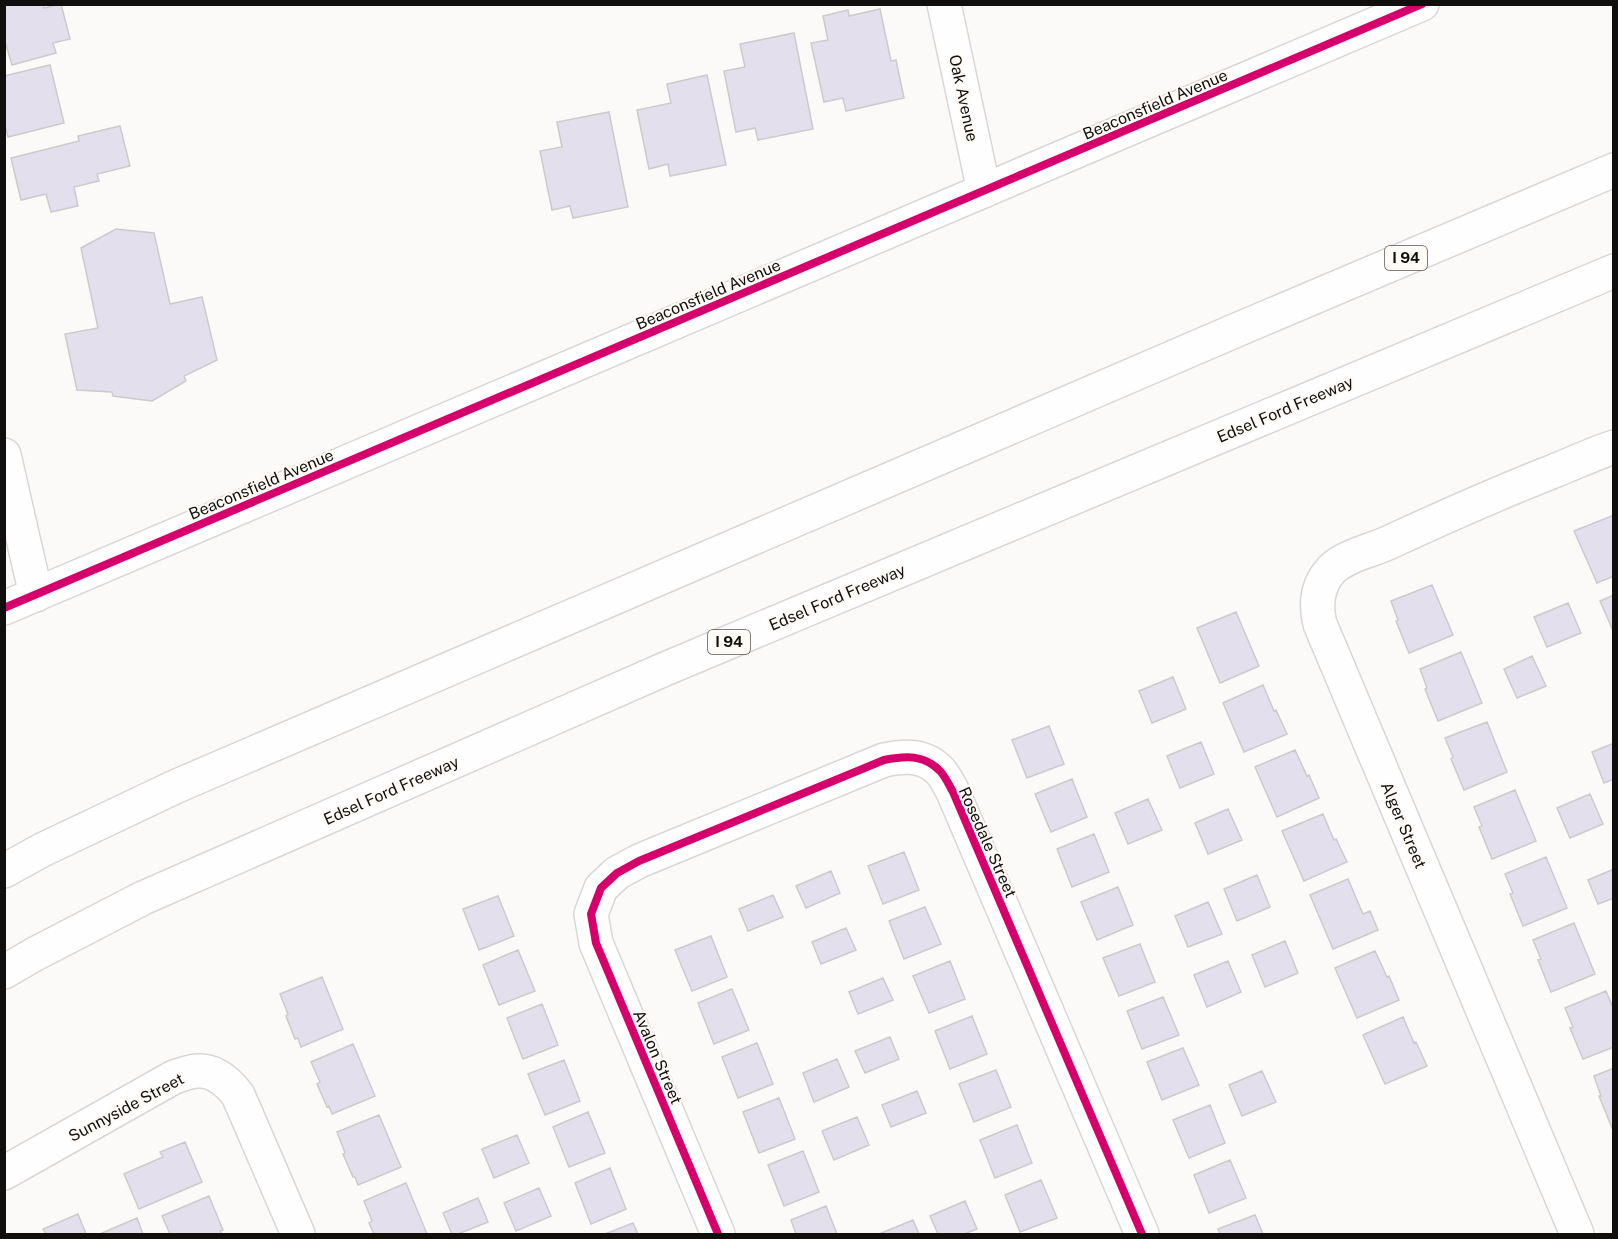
<svg xmlns="http://www.w3.org/2000/svg" width="1618" height="1239" font-family="'Public Sans',sans-serif">
<style>
.building{fill:#e4dfec;stroke:#cccbcb;stroke-width:1.5}
.lines{fill:none;stroke-linecap:round;stroke-linejoin:round}
.minor-casing{stroke:#d9d7d6;stroke-width:36}
.highway-casing{stroke:#d9d7d6;stroke-width:36}
.minor{stroke:#fffefe;stroke-width:33}
.highway{stroke:#fffefe;stroke-width:33}
.cycleway-casing{stroke:#fefaf6;stroke-width:11}
.cycleway{stroke:#d6006c;stroke-width:8}
.labels{text-anchor:middle;stroke-width:4.5;stroke-linejoin:round;paint-order:stroke}
.shield{fill:#fefaf6;stroke:#575654;stroke-width:1.5}
.shield-label{font-size:15px;font-weight:bold;fill:#100f0e}
.street-label{font-size:16px;fill:#100f0e;stroke:#fefaf6}
</style>
<rect width="100%" height="100%" fill="#fcfaf8"/>
<path class="building" d="M 4,4 L 43,4 L 44,8 L 61,4 L 70,39 L 53,43 L 56,53 L 12,65 L 4,38 Z
M 880,9 L 891,61 L 896,60 L 904,98 L 846,111 L 843,98 L 824,102 L 811,43 L 828,40 L 823,16 L 848,10 L 849,16 Z
M 794,33 L 813,129 L 758,140 L 755,128 L 736,132 L 724,71 L 745,67 L 740,44 Z
M 50,65 L 64,123 L 8,137 L 4,122 L 4,76 Z
M 707,75 L 726,165 L 670,176 L 668,164 L 649,169 L 637,110 L 671,103 L 667,84 Z
M 609,112 L 628,207 L 573,218 L 570,206 L 552,210 L 540,151 L 562,147 L 557,122 Z
M 120,126 L 130,166 L 97,174 L 99,181 L 74,187 L 78,206 L 51,212 L 46,194 L 21,200 L 11,158 L 79,141 L 78,136 Z
M 116,229 L 154,233 L 170,304 L 202,297 L 217,360 L 184,376 L 186,381 L 152,401 L 113,396 L 112,392 L 77,390 L 65,334 L 98,328 L 81,248 Z
M 1614,515 L 1614,576 L 1597,583 L 1574,531 Z
M 1432,585 L 1453,635 L 1409,653 L 1396,621 L 1398,620 L 1391,601 Z
M 1614,595 L 1614,633 L 1600,601 Z
M 1568,603 L 1581,633 L 1547,647 L 1534,617 Z
M 1236,612 L 1259,666 L 1220,683 L 1197,628 Z
M 1461,652 L 1482,703 L 1438,721 L 1425,689 L 1427,688 L 1420,669 Z
M 1532,656 L 1546,686 L 1517,698 L 1504,669 Z
M 1173,677 L 1186,709 L 1152,723 L 1139,691 Z
M 1263,685 L 1274,711 L 1276,710 L 1287,734 L 1244,752 L 1223,703 Z
M 1487,722 L 1507,772 L 1464,790 L 1451,759 L 1453,757 L 1445,738 Z
M 1049,726 L 1064,764 L 1027,778 L 1012,740 Z
M 1201,742 L 1214,774 L 1180,788 L 1167,756 Z
M 1614,743 L 1614,779 L 1604,783 L 1592,752 Z
M 1295,750 L 1307,776 L 1309,775 L 1319,798 L 1277,817 L 1255,767 Z
M 1072,779 L 1087,817 L 1051,832 L 1035,794 Z
M 1515,790 L 1536,841 L 1492,859 L 1479,827 L 1482,826 L 1474,807 Z
M 1590,794 L 1603,824 L 1570,838 L 1557,808 Z
M 1148,799 L 1162,830 L 1128,844 L 1115,813 Z
M 1228,809 L 1242,840 L 1208,854 L 1195,823 Z
M 1323,814 L 1334,840 L 1336,839 L 1347,862 L 1304,881 L 1282,831 Z
M 1094,834 L 1109,872 L 1072,887 L 1057,849 Z
M 904,852 L 919,890 L 883,904 L 868,866 Z
M 1546,857 L 1567,908 L 1523,926 L 1510,894 L 1513,893 L 1505,874 Z
M 1614,869 L 1614,898 L 1598,904 L 1588,880 Z
M 831,871 L 840,893 L 806,908 L 796,886 Z
M 1257,875 L 1270,907 L 1237,921 L 1224,889 Z
M 1348,879 L 1363,914 L 1370,911 L 1378,930 L 1333,949 L 1310,895 Z
M 1118,887 L 1133,925 L 1097,940 L 1081,902 Z
M 773,895 L 783,917 L 748,931 L 739,909 Z
M 498,896 L 514,936 L 479,950 L 463,909 Z
M 1208,902 L 1222,934 L 1188,947 L 1175,916 Z
M 925,907 L 941,944 L 904,959 L 889,921 Z
M 1574,923 L 1595,974 L 1551,992 L 1538,960 L 1541,959 L 1533,940 Z
M 846,928 L 856,950 L 821,964 L 812,942 Z
M 711,936 L 727,977 L 692,991 L 675,950 Z
M 1285,941 L 1298,973 L 1265,987 L 1252,955 Z
M 1140,944 L 1155,982 L 1119,996 L 1103,958 Z
M 518,950 L 535,991 L 499,1005 L 483,965 Z
M 1375,951 L 1387,977 L 1389,976 L 1399,1000 L 1357,1018 L 1335,968 Z
M 950,961 L 965,999 L 929,1013 L 913,976 Z
M 1228,961 L 1241,992 L 1207,1007 L 1194,975 Z
M 322,977 L 343,1029 L 301,1047 L 298,1038 L 295,1039 L 286,1016 L 288,1014 L 280,994 Z
M 883,978 L 893,1000 L 858,1014 L 849,992 Z
M 732,989 L 749,1030 L 714,1044 L 698,1003 Z
M 1606,991 L 1614,1010 L 1614,1047 L 1583,1059 L 1570,1028 L 1573,1027 L 1565,1008 Z
M 1163,997 L 1179,1035 L 1142,1049 L 1127,1011 Z
M 542,1004 L 558,1045 L 523,1059 L 507,1018 Z
M 972,1016 L 987,1054 L 950,1069 L 935,1031 Z
M 1403,1017 L 1414,1043 L 1416,1042 L 1427,1066 L 1385,1084 L 1363,1035 Z
M 890,1037 L 899,1059 L 865,1073 L 855,1051 Z
M 757,1043 L 773,1084 L 738,1098 L 722,1057 Z
M 353,1044 L 375,1096 L 332,1114 L 329,1106 L 327,1107 L 317,1084 L 320,1082 L 311,1062 Z
M 1183,1048 L 1199,1085 L 1162,1100 L 1147,1062 Z
M 837,1059 L 849,1087 L 814,1102 L 803,1073 Z
M 564,1060 L 580,1101 L 545,1115 L 528,1074 Z
M 1614,1068 L 1614,1127 L 1612,1128 L 1599,1096 L 1601,1096 L 1594,1076 Z
M 996,1070 L 1011,1107 L 974,1122 L 959,1084 Z
M 1262,1071 L 1276,1102 L 1242,1116 L 1229,1085 Z
M 917,1091 L 926,1113 L 891,1127 L 882,1105 Z
M 779,1098 L 795,1139 L 759,1153 L 743,1112 Z
M 1210,1105 L 1225,1143 L 1189,1158 L 1173,1120 Z
M 588,1112 L 605,1153 L 569,1167 L 553,1127 Z
M 379,1115 L 401,1167 L 358,1185 L 355,1177 L 353,1177 L 343,1154 L 345,1153 L 337,1132 Z
M 857,1117 L 869,1145 L 834,1160 L 822,1131 Z
M 1017,1125 L 1032,1163 L 995,1178 L 980,1140 Z
M 517,1135 L 529,1163 L 494,1178 L 482,1149 Z
M 185,1142 L 202,1182 L 139,1209 L 124,1174 L 163,1157 L 160,1152 Z
M 803,1151 L 819,1192 L 784,1206 L 768,1165 Z
M 1230,1160 L 1246,1198 L 1209,1213 L 1194,1175 Z
M 610,1168 L 626,1209 L 591,1224 L 575,1183 Z
M 1041,1180 L 1057,1218 L 1020,1232 L 1005,1195 Z
M 406,1183 L 427,1234 L 374,1234 L 369,1223 L 372,1221 L 364,1201 Z
M 539,1188 L 551,1216 L 516,1231 L 504,1203 Z
M 209,1196 L 223,1230 L 220,1231 L 222,1234 L 170,1234 L 162,1216 Z
M 478,1198 L 488,1222 L 458,1234 L 452,1234 L 443,1213 Z
M 965,1201 L 977,1229 L 964,1234 L 938,1234 L 930,1216 Z
M 826,1206 L 837,1234 L 796,1234 L 791,1220 Z
M 78,1214 L 86,1234 L 46,1234 L 43,1229 Z
M 1255,1215 L 1263,1234 L 1220,1234 L 1218,1229 Z
M 137,1218 L 143,1234 L 103,1234 L 102,1233 Z
M 913,1220 L 919,1234 L 879,1234 Z
M 633,1223 L 638,1234 L 605,1234 Z"/>
<g class="lines">
<g class="minor-casing">
<path id="minor" d="M 944,4 L 984,191
M 4,455 L 36,595
M 4,608 L 1422,4
M 4,1173 L 174,1077 C 181,1075 190,1071 198,1071 C 215,1070 228,1082 238,1095 L 298,1234
M 718,1234 L 596,943 L 591,914 L 601,888 L 617,873 L 639,861 L 884,760 C 904,756 924,754 940,771 C 945,776 949,785 953,792 L 1142,1234
M 1577,1234 L 1320,624 C 1315,604 1317,585 1332,569 C 1347,555 1371,551 1390,542 C 1444,517 1498,493 1554,471 C 1574,463 1593,454 1614,447"/>
</g>
<g class="highway-casing">
<path id="highway" d="M 4,871 L 42,850 L 177,786 L 1232,332 L 1614,170
M 4,972 L 35,954 L 143,898 L 665,669 L 1614,271"/>
</g>
<use href="#minor" class="minor"/>
<use href="#highway" class="highway"/>
<g class="cycleway-casing">
<path id="cycleway" d="M 4,608 L 1422,4
M 718,1234 L 596,943 L 591,914 L 601,888 L 617,873 L 639,861 L 884,760 C 904,756 924,754 940,771 C 945,776 949,785 953,792 L 1142,1234"/>
</g>
<use href="#cycleway" class="cycleway"/>
</g>
<g class="labels">
<g class="shield">
<rect x="1385" y="246" width="42" height="24" rx="4.5"/>
<rect x="708" y="630" width="42" height="24" rx="4.5"/>
</g>
<g class="shield-label">
<text x="1406" y="263">I 94</text>
<text x="729" y="647">I 94</text>
</g>
<g class="street-label">
<text transform="translate(964 98) rotate(78)" y="6">Oak Avenue</text>
<text transform="translate(1155 104) rotate(-23)" y="6">Beaconsfield Avenue</text>
<text transform="translate(708 294) rotate(-23)" y="6">Beaconsfield Avenue</text>
<text transform="translate(1285 409) rotate(-23)" y="6">Edsel Ford Freeway</text>
<text transform="translate(261 484) rotate(-23)" y="6">Beaconsfield Avenue</text>
<text transform="translate(837 597) rotate(-23)" y="6">Edsel Ford Freeway</text>
<text transform="translate(391 790) rotate(-24)" y="6">Edsel Ford Freeway</text>
<text transform="translate(1404 825) rotate(67)" y="6">Alger Street</text>
<text transform="translate(988 842) rotate(66)" y="6">Rosedale Street</text>
<text transform="translate(658 1057) rotate(67)" y="6">Avalon Street</text>
<text transform="translate(126 1107) rotate(-28)" y="6">Sunnyside Street</text>
</g>
</g>
<rect width="1618" height="1239" fill="none" stroke="#100f0e" stroke-width="12"/>
</svg>
